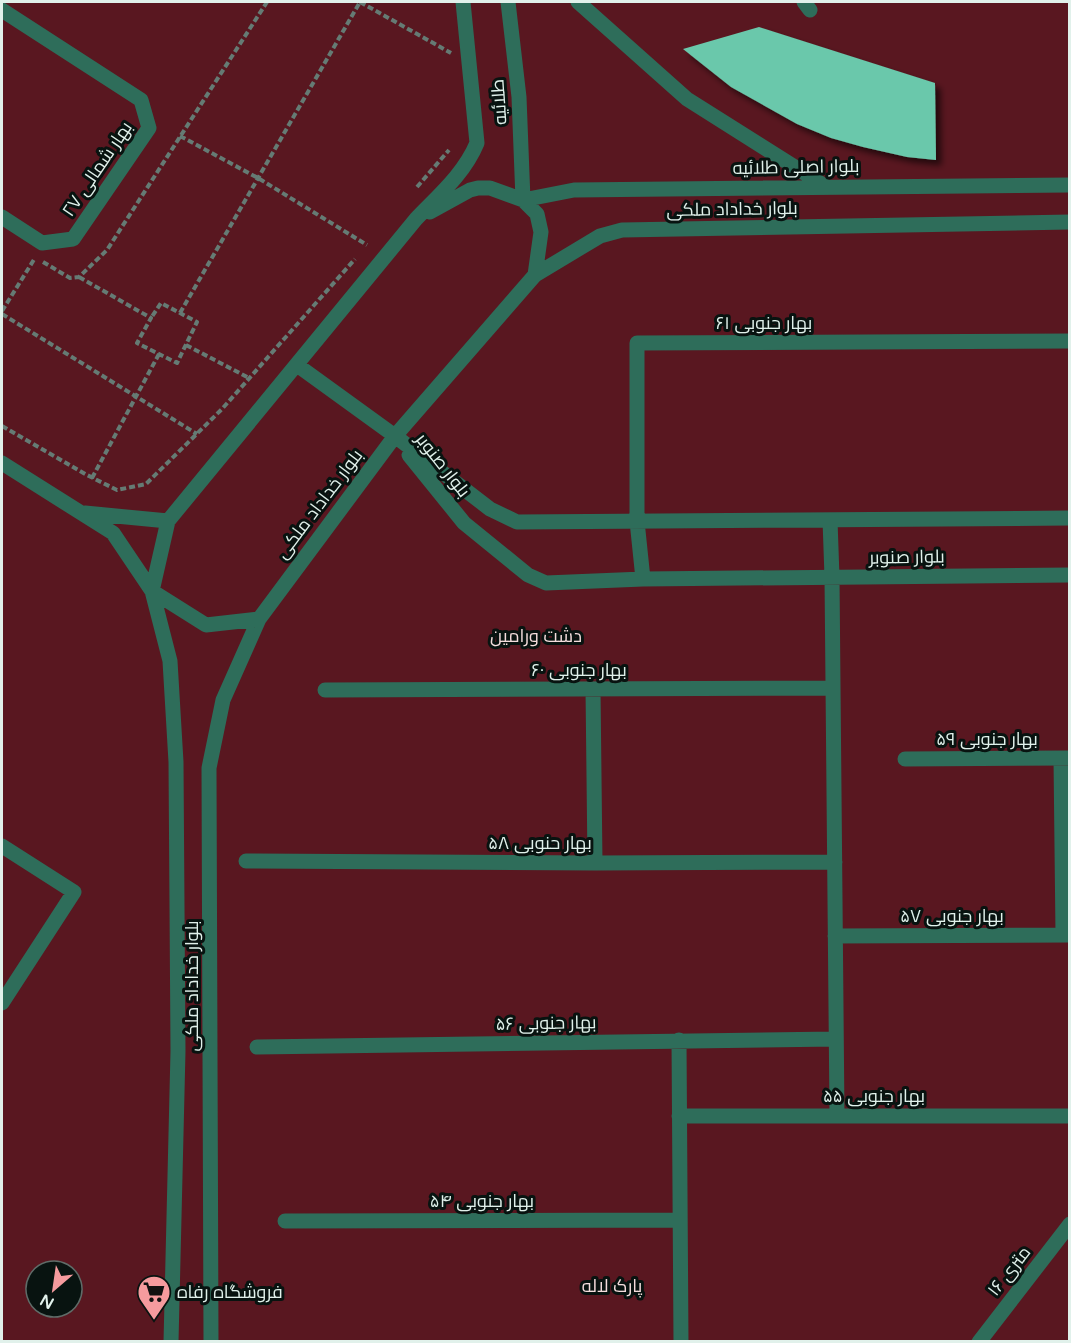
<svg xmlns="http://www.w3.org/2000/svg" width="1071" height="1343" font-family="'Varela Round',Cairo,sans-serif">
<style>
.green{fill:#591720;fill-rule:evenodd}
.building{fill:#6bc8ab;filter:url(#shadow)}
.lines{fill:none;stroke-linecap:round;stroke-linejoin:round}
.path{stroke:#657b74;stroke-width:4;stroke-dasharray:6 3;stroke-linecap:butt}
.minor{stroke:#2e6d5a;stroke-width:15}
.labels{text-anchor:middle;stroke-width:6;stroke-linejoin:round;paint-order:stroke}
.street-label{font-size:18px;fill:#e1f1eb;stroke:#081310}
.park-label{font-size:18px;fill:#f5dddd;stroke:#081310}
.poi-label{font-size:18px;fill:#e1f1eb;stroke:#081310;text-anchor:start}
</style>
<defs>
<filter id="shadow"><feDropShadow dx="5.5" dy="5.5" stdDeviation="3" flood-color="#0009"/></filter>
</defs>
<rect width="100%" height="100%" fill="#142e26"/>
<path class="green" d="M 2,2 L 1069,2 L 1069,1341 L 2,1342 ZM 36,1271 L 72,1271 L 72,1307 L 36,1307 Z"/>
<path class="building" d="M 759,27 L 935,83 L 936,160 L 907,157 L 863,147 L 831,138 L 797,124 L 731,87 L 683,49 Z"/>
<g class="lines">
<path class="path" d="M 360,2 L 451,53
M 180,136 L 258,178 L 367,245
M 417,187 L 449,150
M 43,262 L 70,278 L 79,277 L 107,250 L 267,2
M 79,277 L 151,318 L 137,343 L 177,363 L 197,322 L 161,303 L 151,318
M 2,311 L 35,258
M 180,313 L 360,2
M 2,314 L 197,434
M 186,345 L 249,378
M 2,426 L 87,475 L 117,490 L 146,484 L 222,409 L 355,259
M 92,478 L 159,354"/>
<path class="minor" d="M 508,2 L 519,97 L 523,200 L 574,190 L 1070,185
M 578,2 L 687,99 L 825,186
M 804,2 L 810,10
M 2,10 L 141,100 L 149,128 L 73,239 L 42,243 L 2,217
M 430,212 L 470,190 L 478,188 L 490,188 L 523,200 L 537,214 L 541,232 L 535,275
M 297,365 L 395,436 L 490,509 L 517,522 L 1070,518
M 409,455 L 464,523 L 528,575 L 546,583 L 643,579 L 1070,575
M 2,463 L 113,533 L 152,591 L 206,625 L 259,619
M 85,513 L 168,521
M 830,520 L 832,577 L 837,1115
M 643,579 L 637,521 L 637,343 L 1070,341
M 593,689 L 595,863
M 325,690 L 833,688
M 905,759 L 1070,758
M 1061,759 L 1063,935
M 2,846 L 74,892 L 2,1003
M 246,861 L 595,863 L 835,862
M 835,936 L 1070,935
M 679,1040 L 681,1342
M 257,1047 L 836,1039
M 679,1116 L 1070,1116
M 285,1221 L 680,1220
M 171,1342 L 178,1051 L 176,762 L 170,661 L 152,591 L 168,521 L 416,219 C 439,195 464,174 477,143 L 463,2
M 211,1342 L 209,768 L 223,700 L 259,619 L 395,436 L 535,275 L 600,236 L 622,230 L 1070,222
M 979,1342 L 1070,1224"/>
</g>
<defs>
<g id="supermarket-pin" transform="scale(1.725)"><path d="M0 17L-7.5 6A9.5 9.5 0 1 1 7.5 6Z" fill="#f59b9e" stroke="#081310"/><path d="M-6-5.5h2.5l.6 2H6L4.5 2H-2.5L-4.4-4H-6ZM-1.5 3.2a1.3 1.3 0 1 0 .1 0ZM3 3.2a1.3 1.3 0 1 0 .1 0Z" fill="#111"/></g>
</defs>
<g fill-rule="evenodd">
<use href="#supermarket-pin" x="154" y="1292"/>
</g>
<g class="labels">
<g class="street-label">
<text transform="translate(499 102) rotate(-94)" y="6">طلائیه</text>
<text transform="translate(796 167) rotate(-1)" y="6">بلوار اصلی طلائیه</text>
<text transform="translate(97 169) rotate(-56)" y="6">بهار شمالی ۲۷</text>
<text transform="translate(732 209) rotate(-1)" y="6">بلوار خداداد ملکی</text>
<text x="764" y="329">بهار جنوبی ۶۱</text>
<text transform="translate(443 465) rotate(52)" y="6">بلوار صنوبر</text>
<text transform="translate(319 504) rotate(-53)" y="6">بلوار خداداد ملکی</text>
<text transform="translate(907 557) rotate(-1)" y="6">بلوار صنوبر</text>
<text x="579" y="676">بهار جنوبی ۶۰</text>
<text x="987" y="745">بهار جنوبی ۵۹</text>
<text x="540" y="849">بهار حنوبی ۵۸</text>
<text x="952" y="922">بهار جنوبی ۵۷</text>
<text transform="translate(192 986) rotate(-90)" y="6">بلوار خداداد ملکی</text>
<text transform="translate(546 1023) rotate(-1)" y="6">بهار جنوبی ۵۶</text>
<text x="874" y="1102">بهار جنوبی ۵۵</text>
<text x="482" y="1207">بهار جنوبی ۵۴</text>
<text transform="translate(1009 1271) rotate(-52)" y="6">۱۶ متری</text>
</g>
<g class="park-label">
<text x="536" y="642">دشت ورامین</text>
<text x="612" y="1292">پارک لاله</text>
</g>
<g class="poi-label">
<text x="177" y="1298">فروشگاه رفاه</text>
</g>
</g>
<rect width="1071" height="1343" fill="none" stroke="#e1f1eb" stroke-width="6"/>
<g transform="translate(54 1289) rotate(209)"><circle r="28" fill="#081310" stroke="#5f6c68" stroke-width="1.5"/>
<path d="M0-4.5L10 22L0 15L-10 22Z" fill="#f59b9e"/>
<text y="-9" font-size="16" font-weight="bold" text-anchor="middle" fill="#e1f1eb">N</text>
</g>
</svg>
